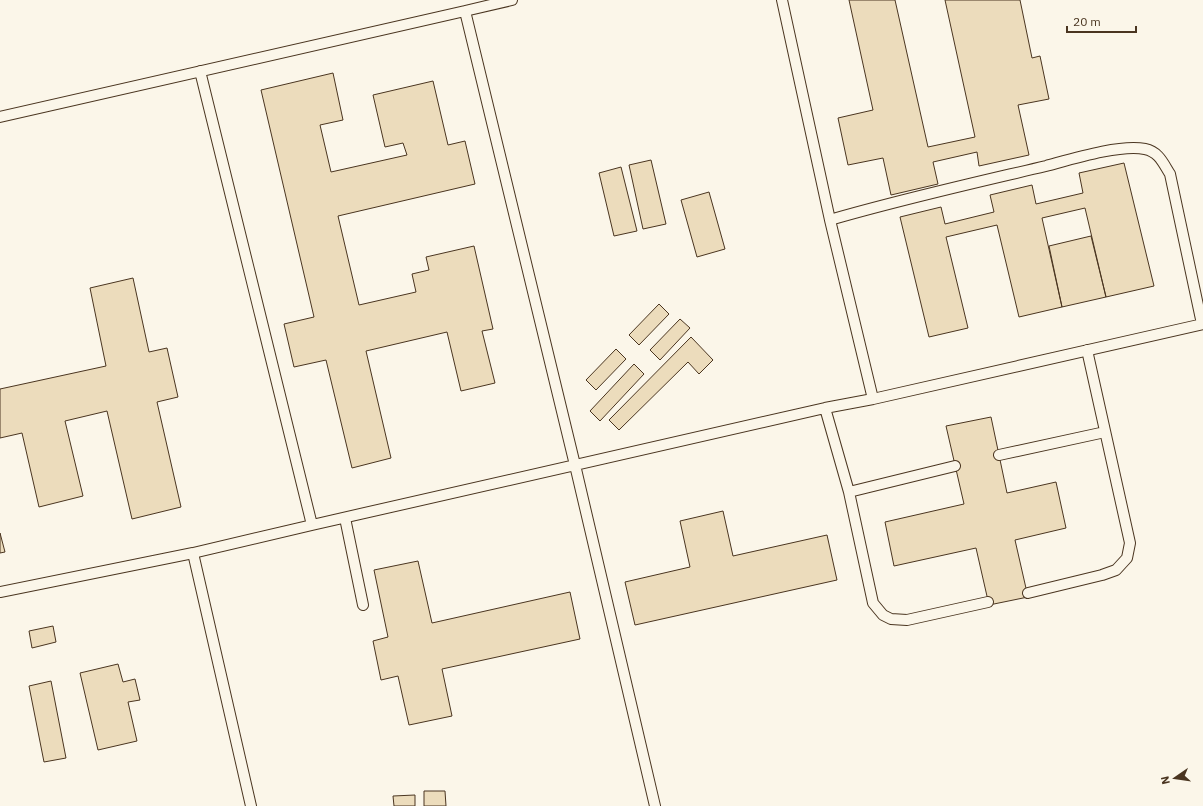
<svg xmlns="http://www.w3.org/2000/svg" width="1203" height="806" font-family="'IBM Plex Sans',sans-serif">
<style>
.building{fill:#ecdcbc;stroke:#4a3520}
.lines{fill:none;stroke-linecap:round;stroke-linejoin:round}
.lane-casing{stroke:#4a3520;stroke-width:12}
.lane{stroke:#fbf6e9;stroke-width:10}
</style>
<rect width="100%" height="100%" fill="#fbf6e9"/>
<path class="building" d="M 849,0 L 895,0 L 928,147 L 975,137 L 945,0 L 1020,0 L 1032,58 L 1040,56 L 1049,99 L 1018,105 L 1029,155 L 979,166 L 977,152 L 933,162 L 938,184 L 891,195 L 883,158 L 848,165 L 838,118 L 873,110 Z
M 333,73 L 343,120 L 320,125 L 331,172 L 407,155 L 403,143 L 385,147 L 373,95 L 433,81 L 448,145 L 465,141 L 475,184 L 338,216 L 359,305 L 416,292 L 412,274 L 429,270 L 426,257 L 474,246 L 493,329 L 482,331 L 495,383 L 461,391 L 447,332 L 366,351 L 391,458 L 352,468 L 326,360 L 294,367 L 284,324 L 314,317 L 261,90 Z
M 651,160 L 666,224 L 643,229 L 629,165 Z
M 1124,163 L 1154,286 L 1106,297 L 1085,208 L 1042,218 L 1062,307 L 1019,317 L 997,225 L 946,237 L 968,328 L 929,337 L 900,217 L 941,207 L 945,224 L 994,212 L 990,195 L 1032,185 L 1036,204 L 1083,193 L 1079,173 Z
M 621,167 L 637,231 L 614,236 L 599,173 Z
M 709,192 L 725,249 L 697,257 L 681,200 Z
M 1091,236 L 1106,297 L 1062,307 L 1049,246 Z
M 133,278 L 149,352 L 167,348 L 178,397 L 157,402 L 181,507 L 132,519 L 107,411 L 65,421 L 83,496 L 39,507 L 22,433 L 0,438 L 0,389 L 106,366 L 90,288 Z
M 659,304 L 669,314 L 639,345 L 629,335 Z
M 680,319 L 690,328 L 660,360 L 650,350 Z
M 691,337 L 713,360 L 699,374 L 688,362 L 619,430 L 609,420 Z
M 616,349 L 626,359 L 596,390 L 586,380 Z
M 634,364 L 644,374 L 600,421 L 590,411 Z
M 991,417 L 1007,493 L 1056,482 L 1066,528 L 1015,540 L 1028,597 L 989,605 L 976,548 L 894,566 L 885,522 L 964,504 L 946,426 Z
M 723,511 L 733,556 L 827,535 L 837,580 L 635,625 L 625,582 L 690,567 L 680,521 Z
M 0,533 L 5,552 L 0,553 Z
M 418,561 L 432,623 L 570,592 L 580,639 L 442,669 L 452,716 L 409,725 L 398,676 L 381,680 L 373,641 L 388,637 L 374,570 Z
M 53,626 L 56,642 L 32,648 L 29,631 Z
M 118,664 L 123,682 L 135,679 L 140,700 L 128,702 L 137,741 L 98,750 L 80,673 Z
M 51,681 L 66,758 L 44,762 L 29,686 Z
M 424,791 L 445,791 L 446,806 L 424,806 Z
M 415,795 L 415,806 L 394,806 L 393,796 Z"/>
<g class="lines">
<g class="lane-casing">
<path id="lane" d="M 782,0 L 830,220 C 902,199 974,183 1046,166 C 1072,159 1120,144 1145,149 C 1159,152 1163,163 1170,174 L 1202,324
M 465,11 L 512,0
M 0,117 L 465,11 L 575,465 L 655,806
M 830,220 L 873,399
M 825,408 L 849,492 L 873,603 L 883,615 L 891,619 L 907,620 L 988,602
M 999,455 L 1105,432
M 849,492 L 955,466
M 345,518 L 363,605
M 312,525 L 825,408 L 873,399 L 1203,324
M 193,553 L 251,806
M 0,592 L 193,553 L 312,525 L 200,71
M 1028,593 L 1102,575 L 1116,570 L 1127,558 L 1130,543 L 1087,350"/>
</g>
<use href="#lane" class="lane"/>
</g>
<g transform="translate(1175 778) rotate(257)" stroke="#fbf6e9" stroke-width="3" paint-order="stroke">
<path d="M0-3L7 15L0 10L-7 15Z" fill="#4a3520"/>
<text y="-6" font-size="11" font-weight="bold" text-anchor="middle" fill="#4a3520">N</text>
</g>
<path d="M1067 26v6h69v-6" fill="none" stroke="#4a3520" stroke-width="2"/>
<text x="1073" y="26" font-size="12" fill="#4a3520" stroke="#fbf6e9" stroke-width="3" paint-order="stroke">20 m</text>
</svg>
